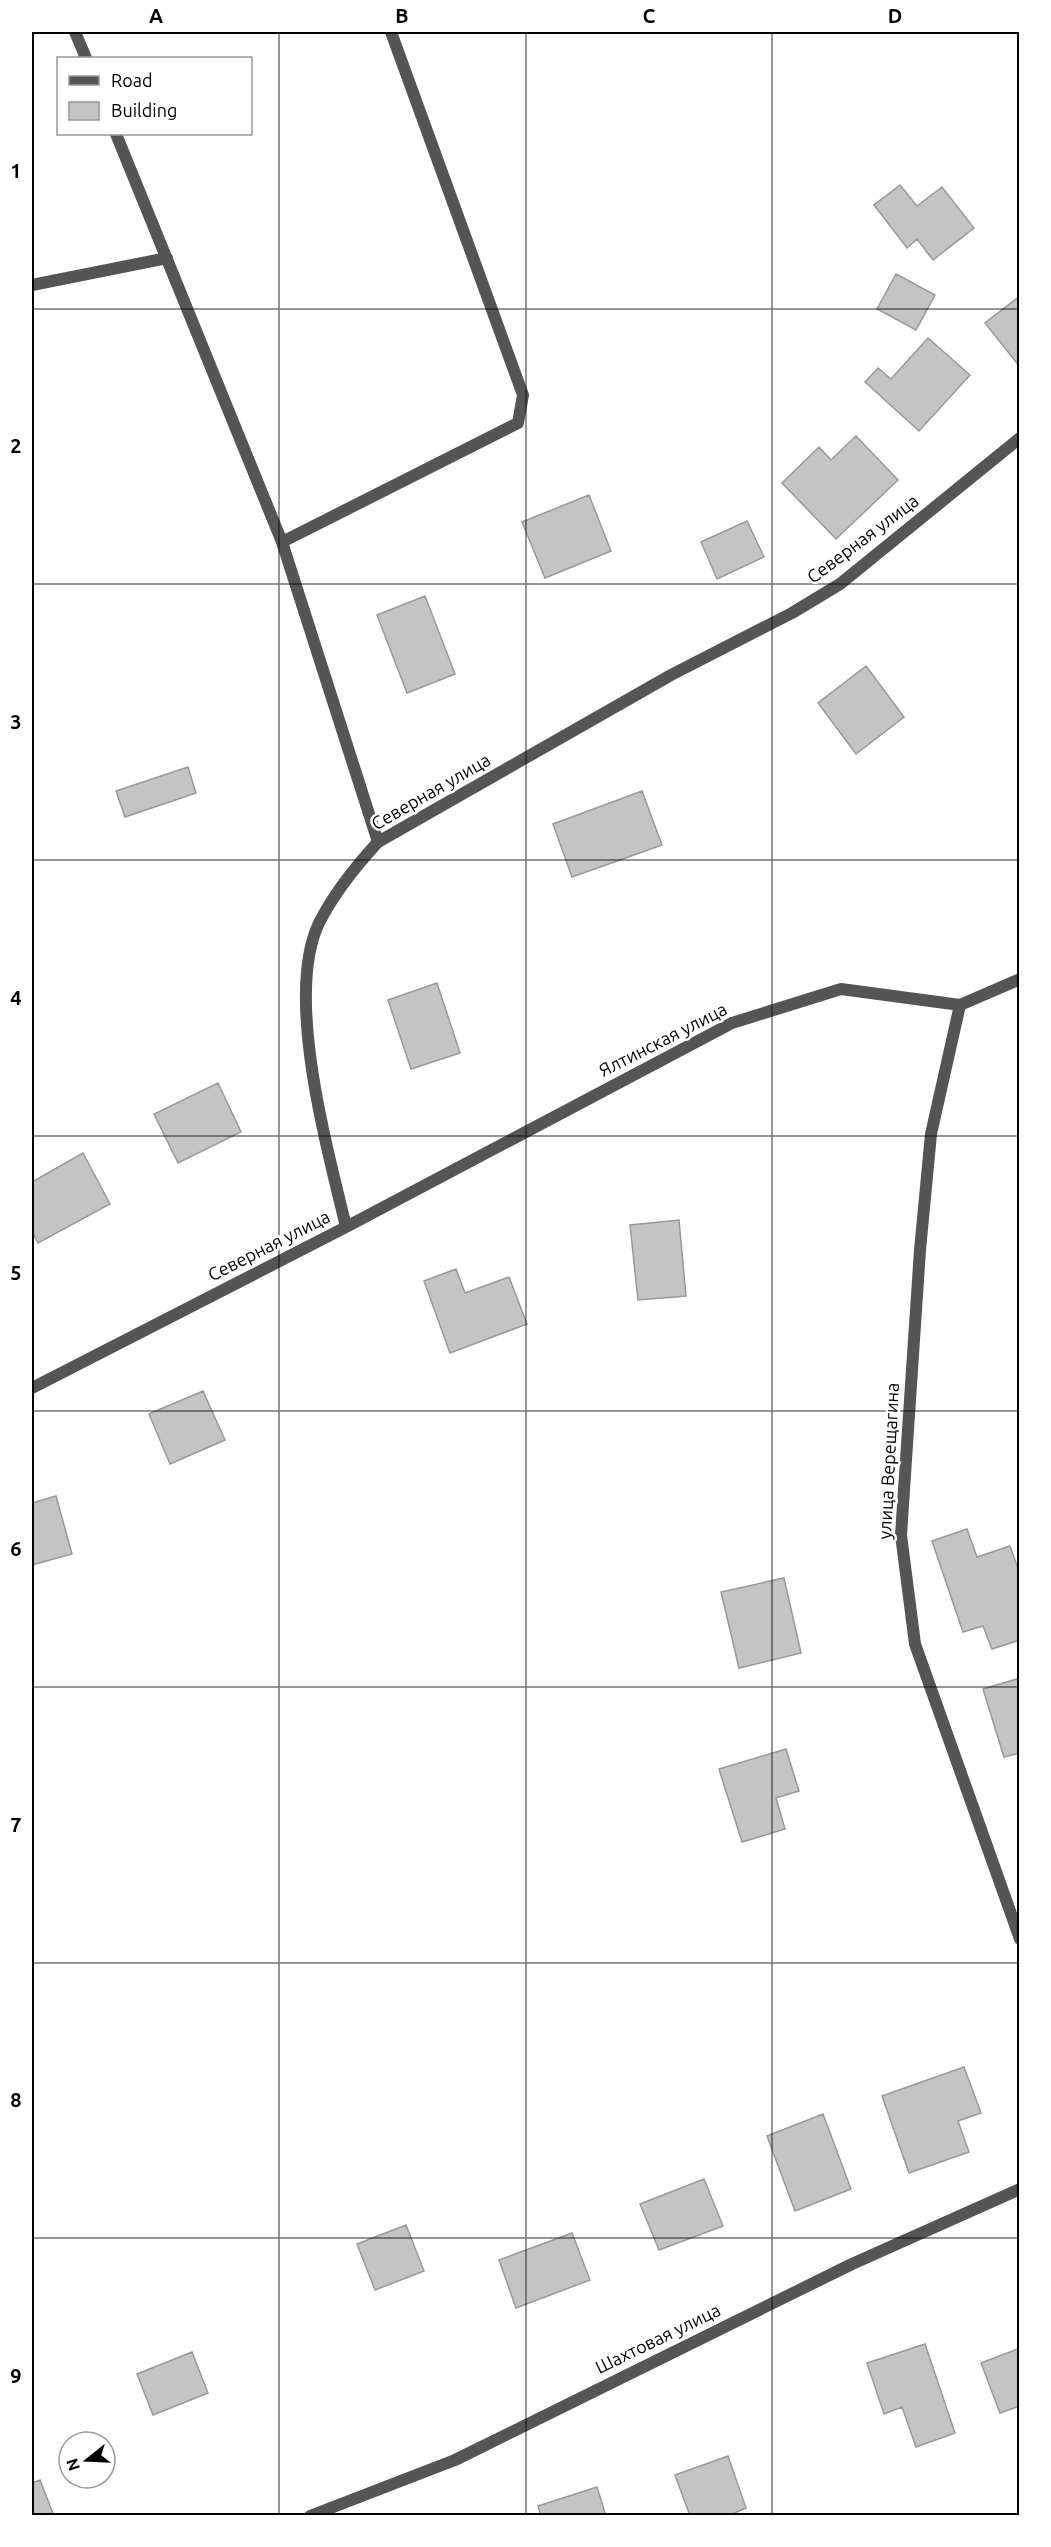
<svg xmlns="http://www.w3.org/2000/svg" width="1051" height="2547" font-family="Ubuntu,sans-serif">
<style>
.building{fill:#c4c4c4;stroke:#999;stroke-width:1.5}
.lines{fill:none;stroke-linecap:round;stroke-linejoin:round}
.lane{stroke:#555;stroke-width:12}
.street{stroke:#555;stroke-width:12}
.grid{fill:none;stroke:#000;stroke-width:1.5;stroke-opacity:0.55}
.labels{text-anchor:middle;stroke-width:5;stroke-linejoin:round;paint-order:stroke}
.street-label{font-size:18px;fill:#000;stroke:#fff}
.neatline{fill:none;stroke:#000;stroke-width:2}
.grid-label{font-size:20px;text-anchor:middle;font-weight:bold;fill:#000}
</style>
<rect width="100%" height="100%" fill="#fff"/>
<path class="building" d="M 900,185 L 917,206 L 942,187 L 974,228 L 933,260 L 917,239 L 907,248 L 874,205 Z
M 896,274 L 935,295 L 916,330 L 877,309 Z
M 1020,296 L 1020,367 L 985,323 Z
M 928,338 L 970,375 L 919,431 L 865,382 L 878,368 L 891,379 Z
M 856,436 L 898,480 L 836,539 L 782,483 L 819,447 L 831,460 Z
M 589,495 L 611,551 L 545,578 L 522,522 Z
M 747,521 L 764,557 L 717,579 L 701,542 Z
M 425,596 L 455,674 L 407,693 L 377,615 Z
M 866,666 L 904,717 L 856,754 L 818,703 Z
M 188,767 L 196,793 L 125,817 L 116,791 Z
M 642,791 L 662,845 L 572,877 L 553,824 Z
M 437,983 L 460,1053 L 411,1069 L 388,1000 Z
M 218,1083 L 241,1132 L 178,1163 L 154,1114 Z
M 83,1153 L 110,1204 L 38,1243 L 32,1231 L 32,1182 Z
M 679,1220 L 686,1296 L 638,1300 L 630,1225 Z
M 456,1269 L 465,1293 L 509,1277 L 527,1324 L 450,1353 L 424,1281 Z
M 203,1391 L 225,1440 L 170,1464 L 149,1414 Z
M 56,1496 L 72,1554 L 32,1565 L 32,1503 Z
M 967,1529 L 977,1557 L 1010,1546 L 1020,1574 L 1020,1640 L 992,1649 L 983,1626 L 963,1632 L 932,1541 Z
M 784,1578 L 801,1653 L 739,1668 L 721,1592 Z
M 1020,1678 L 1020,1753 L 1004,1757 L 983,1689 Z
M 786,1749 L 799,1791 L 776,1798 L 785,1829 L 742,1842 L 719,1769 Z
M 964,2067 L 981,2113 L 958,2121 L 969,2152 L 909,2173 L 882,2096 Z
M 823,2114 L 851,2189 L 795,2211 L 767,2136 Z
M 704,2179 L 723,2226 L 659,2250 L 640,2204 Z
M 406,2225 L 424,2271 L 375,2290 L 357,2244 Z
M 572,2233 L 590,2280 L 516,2308 L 499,2260 Z
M 925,2344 L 955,2433 L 916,2447 L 902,2407 L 884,2414 L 867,2363 Z
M 1020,2348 L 1020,2406 L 1000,2413 L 981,2363 Z
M 192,2352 L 208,2393 L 153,2415 L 137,2374 Z
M 728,2456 L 746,2508 L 727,2516 L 690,2516 L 675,2475 Z
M 40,2480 L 54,2516 L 32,2516 L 32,2483 Z
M 597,2487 L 606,2516 L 541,2516 L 538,2506 Z"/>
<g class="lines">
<path class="lane" d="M 75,32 L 86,58
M 116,134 L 282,542 L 378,842
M 32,285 L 167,258
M 282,542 L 518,423 L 523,395 L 391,32"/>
<path class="street" d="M 960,1005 L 931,1134 L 920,1250 L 901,1535 L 915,1644 L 1020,1939
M 346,1227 L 732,1023 L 841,989 L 960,1005 L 1020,979
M 32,1388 L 346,1227 C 328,1150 284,996 319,923 C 334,893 355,867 378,842 L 671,675 L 792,613 L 840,584 L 1020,438
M 310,2516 L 455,2460 L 852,2264 L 1020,2189"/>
</g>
<path class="grid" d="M 279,32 L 279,2516M 526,32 L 526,2516M 772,32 L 772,2516M 32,309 L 1020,309M 32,584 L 1020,584M 32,860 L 1020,860M 32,1136 L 1020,1136M 32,1411 L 1020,1411M 32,1687 L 1020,1687M 32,1963 L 1020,1963M 32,2238 L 1020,2238"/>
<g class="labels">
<g class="street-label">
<text transform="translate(863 539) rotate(-37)" y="6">Северная улица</text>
<text transform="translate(431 792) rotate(-30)" y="6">Северная улица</text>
<text transform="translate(663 1040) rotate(-27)" y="6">Ялтинская улица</text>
<text transform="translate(269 1246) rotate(-27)" y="6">Северная улица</text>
<text transform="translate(889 1461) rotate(-87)" y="6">улица Верещагина</text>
<text transform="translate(658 2339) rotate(-26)" y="6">Шахтовая улица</text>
</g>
</g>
<rect width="1051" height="2547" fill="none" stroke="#ffffff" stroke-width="66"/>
<rect x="57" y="57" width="195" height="78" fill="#ffffff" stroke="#999999" stroke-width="1.5"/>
<rect x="69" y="76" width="30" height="9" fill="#555555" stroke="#999999" stroke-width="1.5"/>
<text x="111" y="87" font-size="18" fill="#000000">Road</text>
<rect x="69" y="102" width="30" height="18" fill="#c4c4c4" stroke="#999999" stroke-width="1.5"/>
<text x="111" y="117" font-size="18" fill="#000000">Building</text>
<g transform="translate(87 2460) rotate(252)"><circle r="28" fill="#ffffff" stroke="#999999" stroke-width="1.5"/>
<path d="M0-4.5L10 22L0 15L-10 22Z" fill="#000000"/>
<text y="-9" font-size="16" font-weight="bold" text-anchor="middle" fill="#000000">N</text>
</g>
<rect x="33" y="33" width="985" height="2481" class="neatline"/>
<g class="grid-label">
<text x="156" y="23">A</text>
<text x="402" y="23">B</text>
<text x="649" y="23">C</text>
<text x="895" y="23">D</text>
<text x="16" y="178">1</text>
<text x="16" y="453">2</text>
<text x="16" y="729">3</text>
<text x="16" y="1005">4</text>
<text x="16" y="1280">5</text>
<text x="16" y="1556">6</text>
<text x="16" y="1832">7</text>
<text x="16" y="2107">8</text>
<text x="16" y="2383">9</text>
</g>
</svg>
